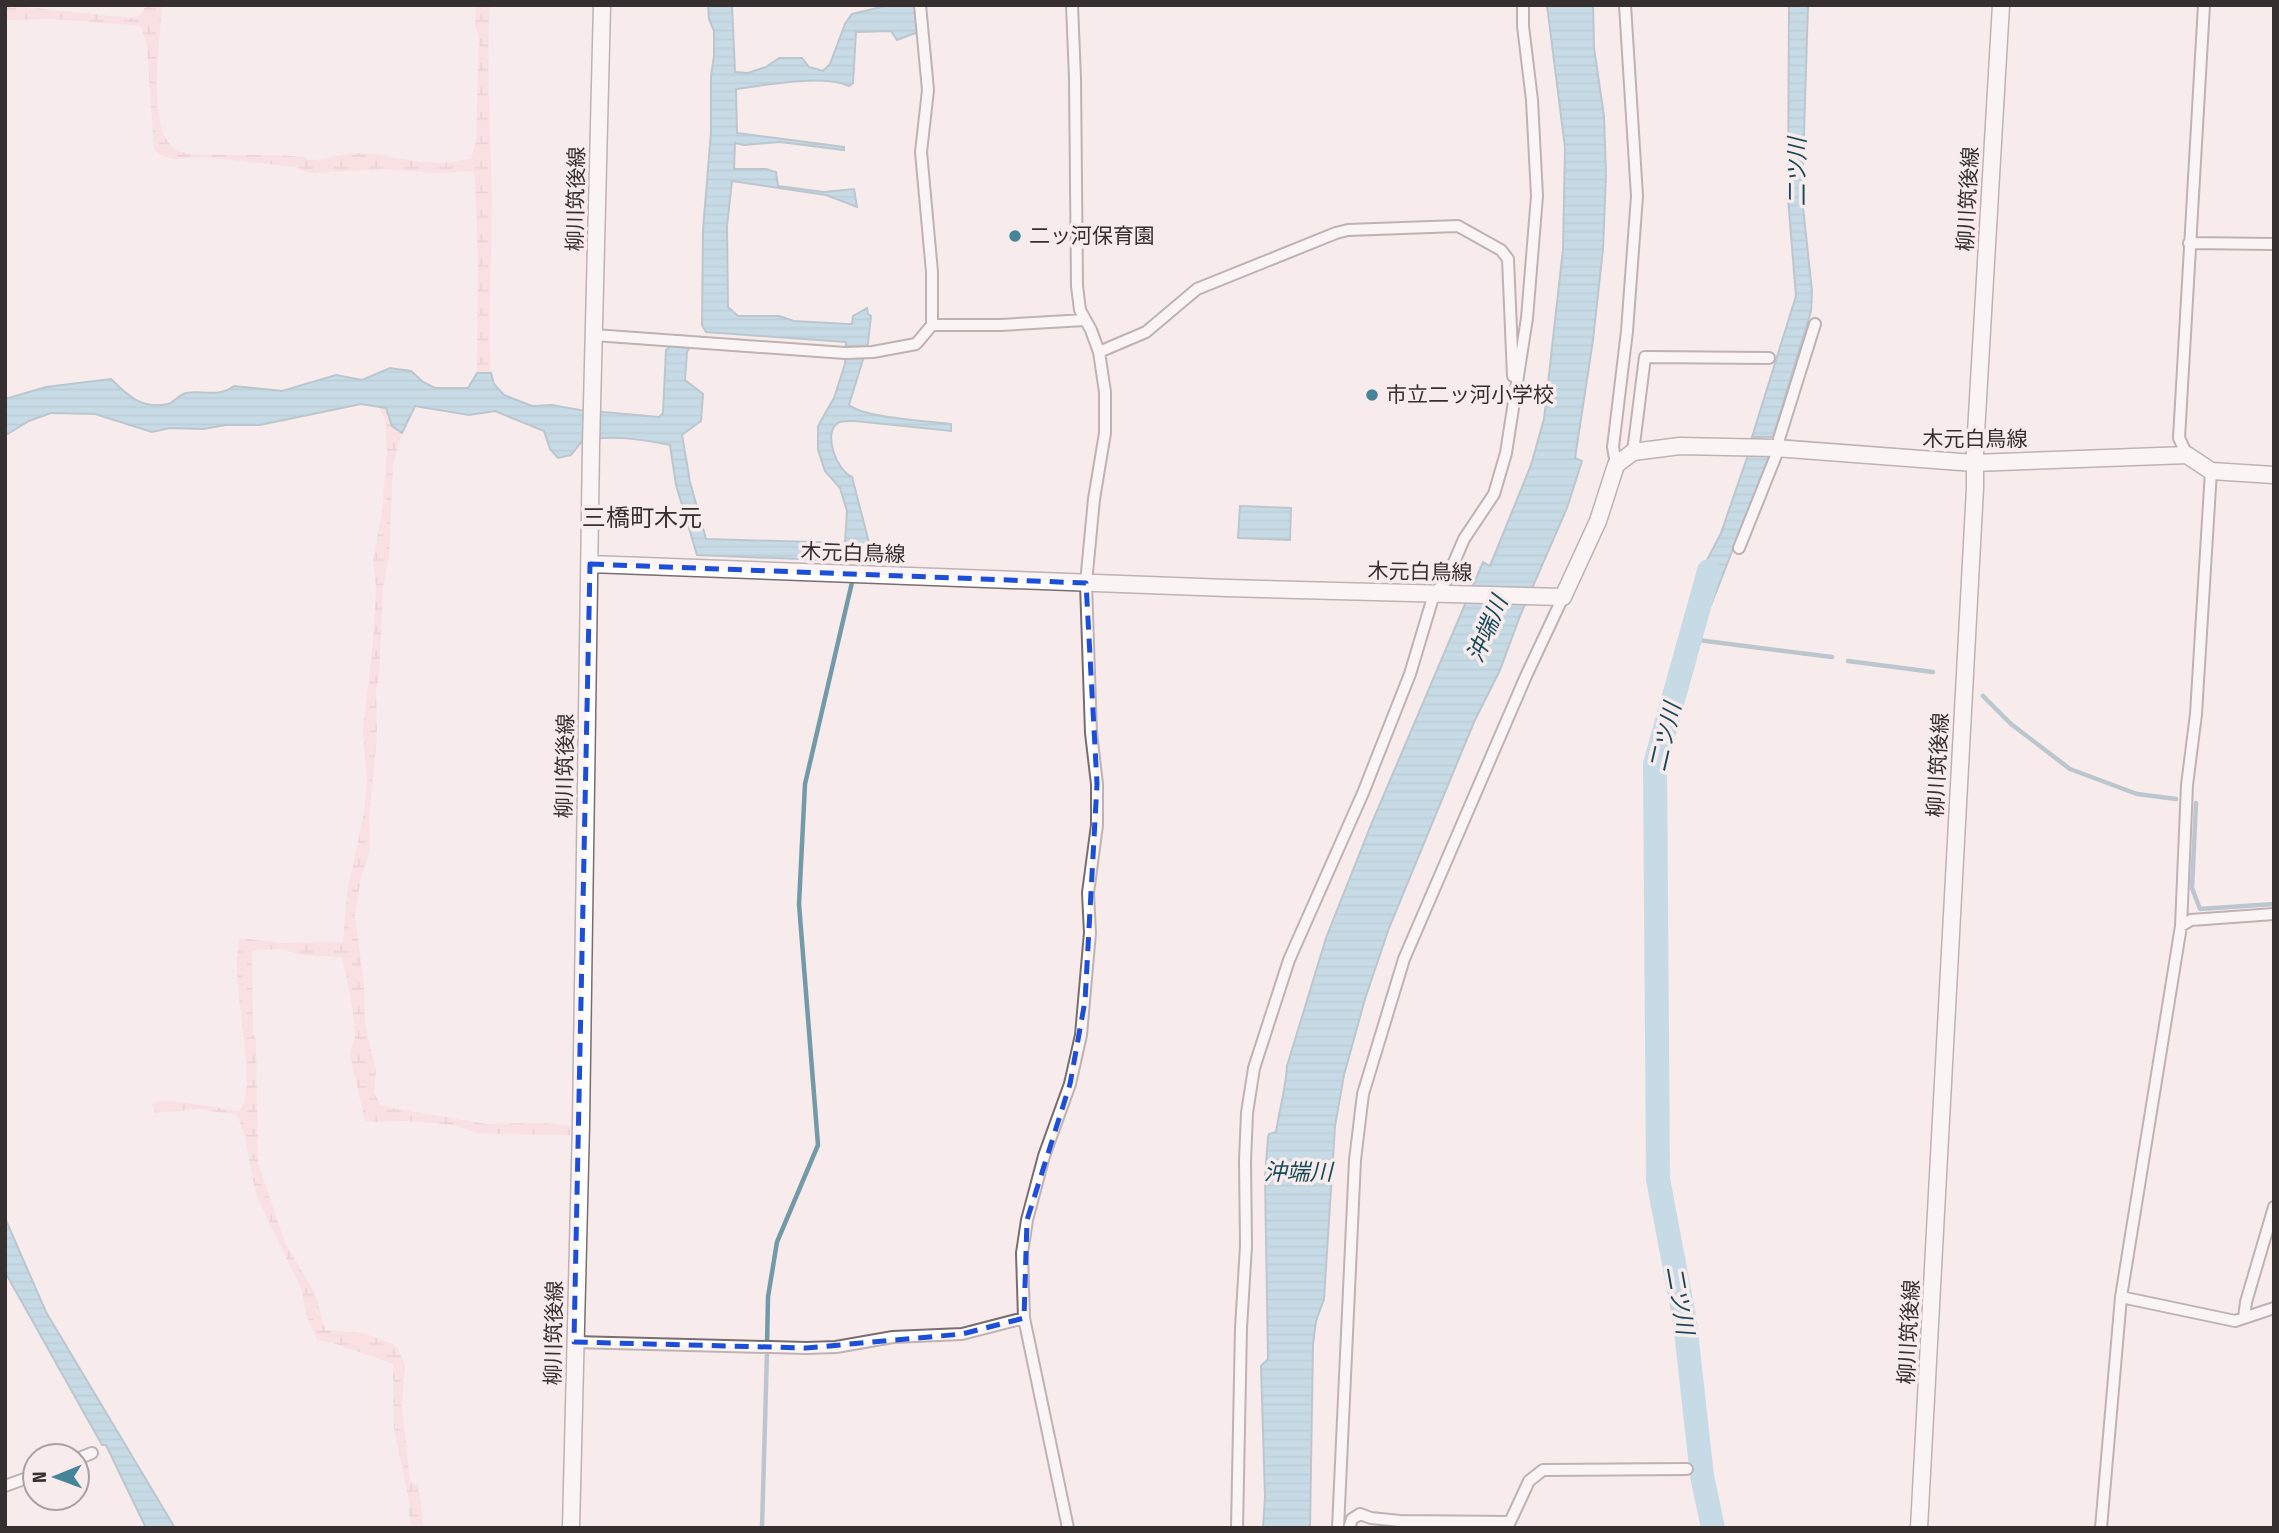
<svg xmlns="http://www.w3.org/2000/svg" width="2279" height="1533" font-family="'Fira Sans Condensed','Noto Sans JP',sans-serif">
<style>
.wetland{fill:url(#wetland-marsh)}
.water{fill:url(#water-rules);stroke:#729aa9;stroke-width:2}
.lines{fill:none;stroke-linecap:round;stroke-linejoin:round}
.stream{stroke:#729aa9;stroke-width:4.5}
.river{stroke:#8cc8dd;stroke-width:24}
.minor-casing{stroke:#796d6e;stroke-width:14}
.secondary-casing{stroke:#796d6e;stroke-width:19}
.minor{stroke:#fff;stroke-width:10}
.secondary{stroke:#fff;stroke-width:16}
.marked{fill:none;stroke:#1d4ed8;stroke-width:5;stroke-dasharray:14 9;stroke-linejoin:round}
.poi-dot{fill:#458499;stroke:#f8ebec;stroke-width:2.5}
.labels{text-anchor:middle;stroke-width:7;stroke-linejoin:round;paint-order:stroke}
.street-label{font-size:21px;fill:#352f30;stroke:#f8ebec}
.poi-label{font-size:21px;fill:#352f30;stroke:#f8ebec;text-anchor:start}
.water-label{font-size:23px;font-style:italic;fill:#184a5a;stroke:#f8ebec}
.quarter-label{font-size:24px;fill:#352f30;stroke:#f8ebec}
</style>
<defs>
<pattern id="wetland-marsh" width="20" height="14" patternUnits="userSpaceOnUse" patternTransform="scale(1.75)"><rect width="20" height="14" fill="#fad4d7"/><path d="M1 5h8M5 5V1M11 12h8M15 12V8" fill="none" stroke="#d7b6b9"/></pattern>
<pattern id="water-rules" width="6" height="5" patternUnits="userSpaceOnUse" patternTransform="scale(1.75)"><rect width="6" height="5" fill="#8cc8dd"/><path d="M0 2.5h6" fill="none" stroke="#79acbe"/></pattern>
</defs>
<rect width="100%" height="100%" fill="#f8ebec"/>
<path class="wetland" d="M 5,5 L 131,18 C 139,16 144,14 145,5 L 162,5 C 161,37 143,140 181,152 C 195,156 210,154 224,155 C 251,155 278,155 305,157 L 308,160 C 325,161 340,153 357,153 C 395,154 433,171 471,158 L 476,142 L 479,37 L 475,25 L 476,5 L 490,5 C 486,71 491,137 492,202 C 492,259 487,316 491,373 L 477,373 L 478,259 L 475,176 L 472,171 L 437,173 L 385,169 L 310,173 L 295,167 L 205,157 L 173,159 L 161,155 L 154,150 L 147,46 L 141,26 L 52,19 L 5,20 Z
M 379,408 L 386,408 L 392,426 L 402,433 L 393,465 L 389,557 L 383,588 L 379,679 L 376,689 L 377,738 L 369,816 L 370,850 L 361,877 L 355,915 L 364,985 L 365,1024 L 376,1071 L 374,1093 L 380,1104 L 392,1108 L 487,1124 L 541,1123 L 571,1126 L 572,1135 L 481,1134 L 453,1125 L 407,1121 L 373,1122 L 365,1121 L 350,1056 C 350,1048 355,1043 355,1035 C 354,1009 348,983 342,957 L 303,955 L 279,949 L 252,951 L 253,1034 L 256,1040 L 258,1163 L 285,1243 L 315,1293 L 325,1330 L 363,1333 L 393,1344 L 398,1349 L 405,1365 L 402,1407 L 410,1480 L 412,1483 L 418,1484 L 424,1528 L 412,1528 L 408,1511 L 410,1505 L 394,1429 L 393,1364 L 333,1343 L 317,1340 L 307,1317 L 301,1288 L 256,1195 L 244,1133 L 237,1115 L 198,1109 L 155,1113 L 152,1103 C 167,1097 220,1109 239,1111 C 261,1087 227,976 240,938 L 279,943 L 343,942 L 347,893 L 364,813 L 367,782 L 363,730 L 373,643 L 376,587 L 373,560 L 382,512 L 387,450 L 385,419 Z"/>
<path class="water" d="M 708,5 L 732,5 L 735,72 L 748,73 L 766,67 L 779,58 L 802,58 L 809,67 L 823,71 L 830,64 L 845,24 L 852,14 L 890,5 L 917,5 L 918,32 L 897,40 L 891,31 L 856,32 L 853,83 L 849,86 C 822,74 766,85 736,89 L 737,133 L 844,147 L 844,150 L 780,142 L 744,145 L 735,143 L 734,169 L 766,169 L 776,172 L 778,186 L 824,192 L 854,189 L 857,207 L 826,195 L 732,181 L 727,226 L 728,307 L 738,316 L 779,316 L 794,321 L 847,324 L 852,324 L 853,316 L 867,308 L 868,314 L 871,316 L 868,343 L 849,405 C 864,418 929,421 951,424 L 951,431 L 855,421 C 849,421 843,420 838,423 C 822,433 837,471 852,477 L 874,562 L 697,555 L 676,485 L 670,445 C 640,439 614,435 583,440 L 571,455 L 558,458 L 550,449 L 544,431 L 495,411 L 469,415 L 415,406 L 402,433 L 392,426 L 386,408 L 361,404 L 260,425 L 226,425 L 203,429 L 170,428 L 152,432 L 95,414 L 51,413 L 29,421 L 6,435 L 5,442 L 5,399 L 46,387 L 111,379 C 127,395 142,410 168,404 C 174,402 179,395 186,393 C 204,390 218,398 234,386 L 282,391 L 336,375 L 362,380 L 390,368 L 411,371 L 423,382 L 435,388 L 468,388 L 477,373 L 491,373 L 494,384 L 504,395 L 532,406 L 552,405 L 580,410 L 659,417 L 663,413 L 666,350 L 674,343 L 690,347 L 687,352 L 685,380 L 703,394 L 701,421 L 682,435 L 690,482 L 706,539 L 845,543 L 847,511 L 840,488 L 825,471 L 818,450 L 818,426 L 834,398 L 845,364 L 846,342 L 706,332 L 702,325 L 703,230 L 711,132 L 711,76 L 714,56 L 714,31 L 709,19 Z
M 1547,5 L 1593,5 L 1594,48 L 1604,116 L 1606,174 L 1603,249 L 1593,340 L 1575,458 L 1582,461 L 1567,508 L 1520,616 L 1500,670 L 1474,722 L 1389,928 L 1365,999 L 1344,1075 L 1335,1126 L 1324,1299 L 1316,1321 L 1313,1344 L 1310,1528 L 1263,1528 L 1265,1497 L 1261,1366 L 1268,1359 L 1265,1177 L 1268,1137 L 1269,1134 L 1276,1132 C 1279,1110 1286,1089 1287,1066 L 1326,938 L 1371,825 L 1483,562 L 1490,566 L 1531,465 L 1544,419 L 1563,249 L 1565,148 Z
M 1789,5 L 1808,5 L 1802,198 L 1812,291 L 1811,311 L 1773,437 L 1752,437 L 1796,296 L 1788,198 Z
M 1748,455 L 1770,455 L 1711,605 L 1693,599 L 1706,562 L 1721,533 Z
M 1240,506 L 1291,508 L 1290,540 L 1238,538 Z
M 5,1218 L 46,1312 L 175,1528 L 146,1528 L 106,1445 L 102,1445 L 5,1272 Z"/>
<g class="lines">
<path class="stream" d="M 1690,639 L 1832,657
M 1848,661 L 1933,672
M 1983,696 L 2011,724 L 2070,769 L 2137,794 L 2176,799
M 2196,803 L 2192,888 L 2200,909 L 2274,904
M 767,1345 L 768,1297 L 777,1242 L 818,1145 L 799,904 L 805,784 L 853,578
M 762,1528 L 767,1352"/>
<path class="river" d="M 1709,571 L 1655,764 L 1658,1179 L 1685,1322 L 1702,1476 L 1713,1528"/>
<g class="minor-casing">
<path id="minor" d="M 2189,243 L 2274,244
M 932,325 L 1001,325 L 1085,320
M 594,335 L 845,353 L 873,352 L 916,344 L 932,325 L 932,272 L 921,152 L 928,90 L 920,5
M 1099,352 L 1146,332 L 1197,289 L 1336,233 L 1348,230 L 1458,226 L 1501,250 L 1508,259 L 1513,376
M 1633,452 L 1645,357 L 1769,358
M 2187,455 L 2179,438 L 2204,5
M 1616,465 L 1613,447 L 1627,331 L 1637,196 L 1625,5
M 1739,548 L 1779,448 L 1779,439 L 1815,324
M 2181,926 L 2191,920 L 2274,914
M 2121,1297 L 2235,1321 L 2274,1308
M 2244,1318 L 2246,1302 L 2274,1207
M 574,1342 L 806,1348 L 836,1347 L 893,1337 L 962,1334 L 1024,1318
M 77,1459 L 92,1453
M 5,1486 L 35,1475
M 1068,1528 L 1024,1318 L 1022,1253 L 1027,1220 L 1044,1156 L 1070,1084 L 1081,1035 L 1090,933 L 1088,893 L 1097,825 L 1097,784 L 1091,733 L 1086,583 L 1094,499 L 1105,433 L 1105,392 L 1099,352 L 1091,330 L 1080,310 L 1077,286 L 1075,78 L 1072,5
M 1237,1528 L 1241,1328 L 1246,1246 L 1245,1161 L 1247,1113 L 1254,1068 L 1289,960 L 1363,793 L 1410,674 L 1434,594 L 1446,581 L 1464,539 L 1494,494 L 1506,453 L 1527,318 L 1537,196 L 1532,100 L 1523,26 L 1523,5
M 1338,1528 L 1355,1160 L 1363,1094 L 1404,959 L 1526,676 L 1563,597
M 1349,1528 L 1352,1519 L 1360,1514 L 1371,1518 L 1400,1521 L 1510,1522 L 1529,1481 L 1543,1470 L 1687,1469
M 2101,1528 L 2121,1297 L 2181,926 L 2187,785 L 2196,714 L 2211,471"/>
</g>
<g class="secondary-casing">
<path id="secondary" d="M 590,564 L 1227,588 L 1563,597 L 1598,521 L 1616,465 L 1633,452 L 1680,446 L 1776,448 L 1974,463 L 2187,455 L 2211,471 L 2274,475
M 571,1528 L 581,1124 L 591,445 L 602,5
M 1919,1528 L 1975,488 L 1975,450 L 2001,5"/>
</g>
<use href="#minor" class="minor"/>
<use href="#secondary" class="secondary"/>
</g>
<path d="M0 0H2279V1533H0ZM 590,564 L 1086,583 L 1097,784 L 1085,1001 L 1070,1084 L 1027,1220 L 1024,1318 L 962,1334 L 806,1348 L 574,1342 Z" fill="#f8ebec" fill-opacity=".55" fill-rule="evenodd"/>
<path class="marked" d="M 590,564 L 1086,583 L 1097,784 L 1085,1001 L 1070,1084 L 1027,1220 L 1024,1318 L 962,1334 L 806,1348 L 574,1342 Z"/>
<g class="poi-dot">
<circle cx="1015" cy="236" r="7"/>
<circle cx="1372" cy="395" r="7"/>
</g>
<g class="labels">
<g class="street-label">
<text transform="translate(576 199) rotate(-89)" y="7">柳川筑後線</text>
<text transform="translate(1968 199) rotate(-87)" y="7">柳川筑後線</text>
<text x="1975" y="446">木元白鳥線</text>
<text transform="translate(853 553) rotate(2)" y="7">木元白鳥線</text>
<text transform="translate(1420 572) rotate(1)" y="7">木元白鳥線</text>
<text transform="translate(1938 765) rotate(-87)" y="7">柳川筑後線</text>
<text transform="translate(565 766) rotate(-89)" y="7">柳川筑後線</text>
<text transform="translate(1909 1332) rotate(-87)" y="7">柳川筑後線</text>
<text transform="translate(554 1333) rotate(-89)" y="7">柳川筑後線</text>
</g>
<g class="poi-label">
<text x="1029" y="243">二ッ河保育園</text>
<text x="1386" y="402">市立二ッ河小学校</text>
</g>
<g class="water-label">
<text transform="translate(1797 172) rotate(-90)" y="8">二ツ川</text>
<text transform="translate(1487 629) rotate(-67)" y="8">沖端川</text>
<text transform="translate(1665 737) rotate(-77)" y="8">二ツ川</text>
<text x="1298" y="1180">沖端川</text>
<text transform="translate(1680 1300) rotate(80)" y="8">二ツ川</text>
</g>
<g class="quarter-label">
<text x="642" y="526">三橋町木元</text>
</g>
</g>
<rect width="2279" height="1533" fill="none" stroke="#352f30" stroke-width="14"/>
<g transform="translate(56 1477) rotate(269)"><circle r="33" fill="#f8ebec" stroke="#aaa0a1" stroke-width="2"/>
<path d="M0-5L12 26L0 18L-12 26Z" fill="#458499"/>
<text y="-10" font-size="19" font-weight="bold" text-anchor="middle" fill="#352f30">N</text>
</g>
</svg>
